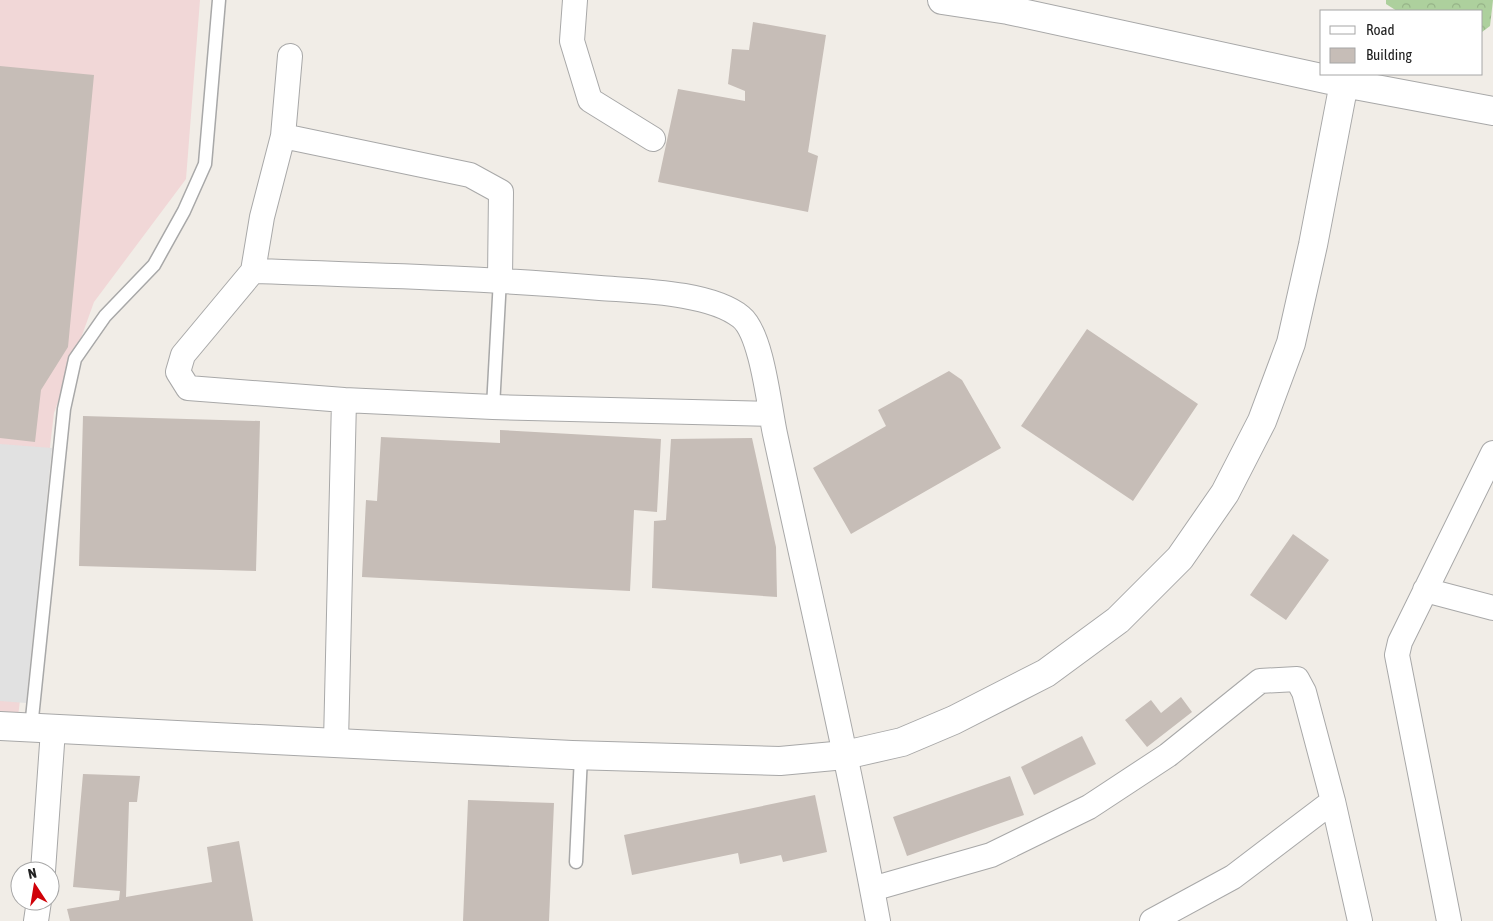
<svg xmlns="http://www.w3.org/2000/svg" width="1493" height="921" font-family="'Asap Condensed',sans-serif">
<style>
.commercial{fill:#f1d7d7}
.forest{fill:url(#forest-crowns)}
.parking{fill:#e1e1e1}
.building{fill:#c6bdb7}
.lines{fill:none;stroke-linecap:round;stroke-linejoin:round}
.service-casing{stroke:#a8a8a8;stroke-width:15}
.minor-casing{stroke:#a8a8a8;stroke-width:26}
.tertiary-casing{stroke:#a8a8a8;stroke-width:30}
.service{stroke:#fff;stroke-width:12}
.minor{stroke:#fff;stroke-width:24}
.tertiary{stroke:#fff;stroke-width:28}
</style>
<defs>
<pattern id="forest-crowns" width="20" height="18" patternUnits="userSpaceOnUse" patternTransform="scale(1.25)"><rect width="20" height="18" fill="#add09d"/><path d="M2 6a3 3 0 1 1 6 0M12 15a3 3 0 1 1 6 0" fill="none" stroke="#95b287"/></pattern>
</defs>
<rect width="100%" height="100%" fill="#f1ede7"/>
<path class="commercial" d="M 0,0 L 200,0 L 186,179 L 94,302 L 54,413 L 18,717 L 0,715 Z"/>
<path class="forest" d="M 1386,0 L 1493,0 L 1490,26 L 1482,32 L 1482,11 L 1397,11 L 1386,4 Z"/>
<path class="parking" d="M 0,444 L 52,448 L 26,703 L 0,701 Z"/>
<path class="building" d="M 753,22 L 826,35 L 808,152 L 818,156 L 808,212 L 658,182 L 678,89 L 745,101 L 745,91 L 728,84 L 732,49 L 749,50 Z
M 0,66 L 94,75 L 68,347 L 41,390 L 35,442 L 0,438 Z
M 1087,329 L 1198,404 L 1133,501 L 1021,426 Z
M 949,371 L 962,380 L 1001,448 L 851,534 L 813,468 L 886,426 L 878,410 Z
M 83,416 L 260,421 L 256,571 L 79,566 Z
M 500,430 L 661,439 L 657,512 L 634,510 L 630,591 L 362,577 L 366,500 L 377,501 L 381,437 L 500,443 Z
M 752,438 L 776,547 L 777,597 L 652,588 L 654,521 L 666,520 L 671,439 Z
M 1293,534 L 1329,560 L 1286,620 L 1250,595 Z
M 1181,697 L 1192,712 L 1147,747 L 1125,720 L 1151,700 L 1161,713 Z
M 1082,736 L 1096,764 L 1034,795 L 1021,767 Z
M 83,774 L 140,776 L 137,802 L 129,802 L 126,897 L 212,882 L 207,847 L 239,841 L 253,921 L 70,921 L 67,909 L 119,900 L 120,891 L 73,887 Z
M 1010,776 L 1024,815 L 907,856 L 893,817 Z
M 815,795 L 827,852 L 783,862 L 781,855 L 740,864 L 738,853 L 632,875 L 624,835 Z
M 468,800 L 554,803 L 549,921 L 463,921 Z"/>
<g class="lines">
<g class="service-casing">
<path id="service" d="M 493,407 L 500,279
M 31,728 L 64,409 L 75,359 L 105,316 L 154,265 L 184,211 L 205,164 L 219,0
M 576,862 L 581,756"/>
</g>
<g class="minor-casing">
<path id="minor" d="M 575,0 L 572,41 L 590,100 L 653,139
M 290,56 L 283,136 L 262,217 L 253,271 L 183,355 L 178,372 L 188,388 L 344,400 L 336,742
M 283,136 L 470,175 L 501,192 L 500,279
M 253,271 C 369,275 485,278 600,288 C 639,291 710,292 741,317 C 762,334 769,406 775,434 C 810,596 848,758 878,921
M 344,400 L 493,407 L 771,414
M 1425,590 L 1493,608
M 43,871 L 53,730
M 872,889 L 991,855 L 1089,807 L 1168,755 L 1260,681 L 1297,679 L 1304,692 L 1333,801 L 1360,921
M 36,921 L 39,901
M 1152,921 L 1233,877 L 1333,801
M 1449,921 L 1397,655 L 1400,642 L 1493,453"/>
</g>
<g class="tertiary-casing">
<path id="tertiary" d="M 942,0 L 1008,10 L 1344,83 L 1493,111
M 0,726 L 572,755 L 780,761 L 845,755 L 902,742 L 954,720 L 1046,673 L 1118,620 L 1180,558 L 1225,493 L 1262,421 L 1291,343 L 1313,245 L 1344,83"/>
</g>
<use href="#service" class="service"/>
<use href="#minor" class="minor"/>
<use href="#tertiary" class="tertiary"/>
</g>
<rect x="1320" y="10" width="162" height="65" fill="#ffffff" stroke="#a6a6a6"/>
<rect x="1330" y="26" width="25" height="8" fill="#ffffff" stroke="#a6a6a6"/>
<text x="1366" y="35" font-size="15" fill="#212121">Road</text>
<rect x="1330" y="48" width="25" height="15" fill="#c6bdb7" stroke="#a6a6a6"/>
<text x="1366" y="60" font-size="15" fill="#212121">Building</text>
<g transform="translate(35 886) rotate(348)"><circle r="24" fill="#ffffff" stroke="#a6a6a6"/>
<path d="M0-4L9 19L0 12L-9 19Z" fill="#d00108"/>
<text y="-8" font-size="14" font-weight="bold" text-anchor="middle" fill="#212121">N</text>
</g>
</svg>
